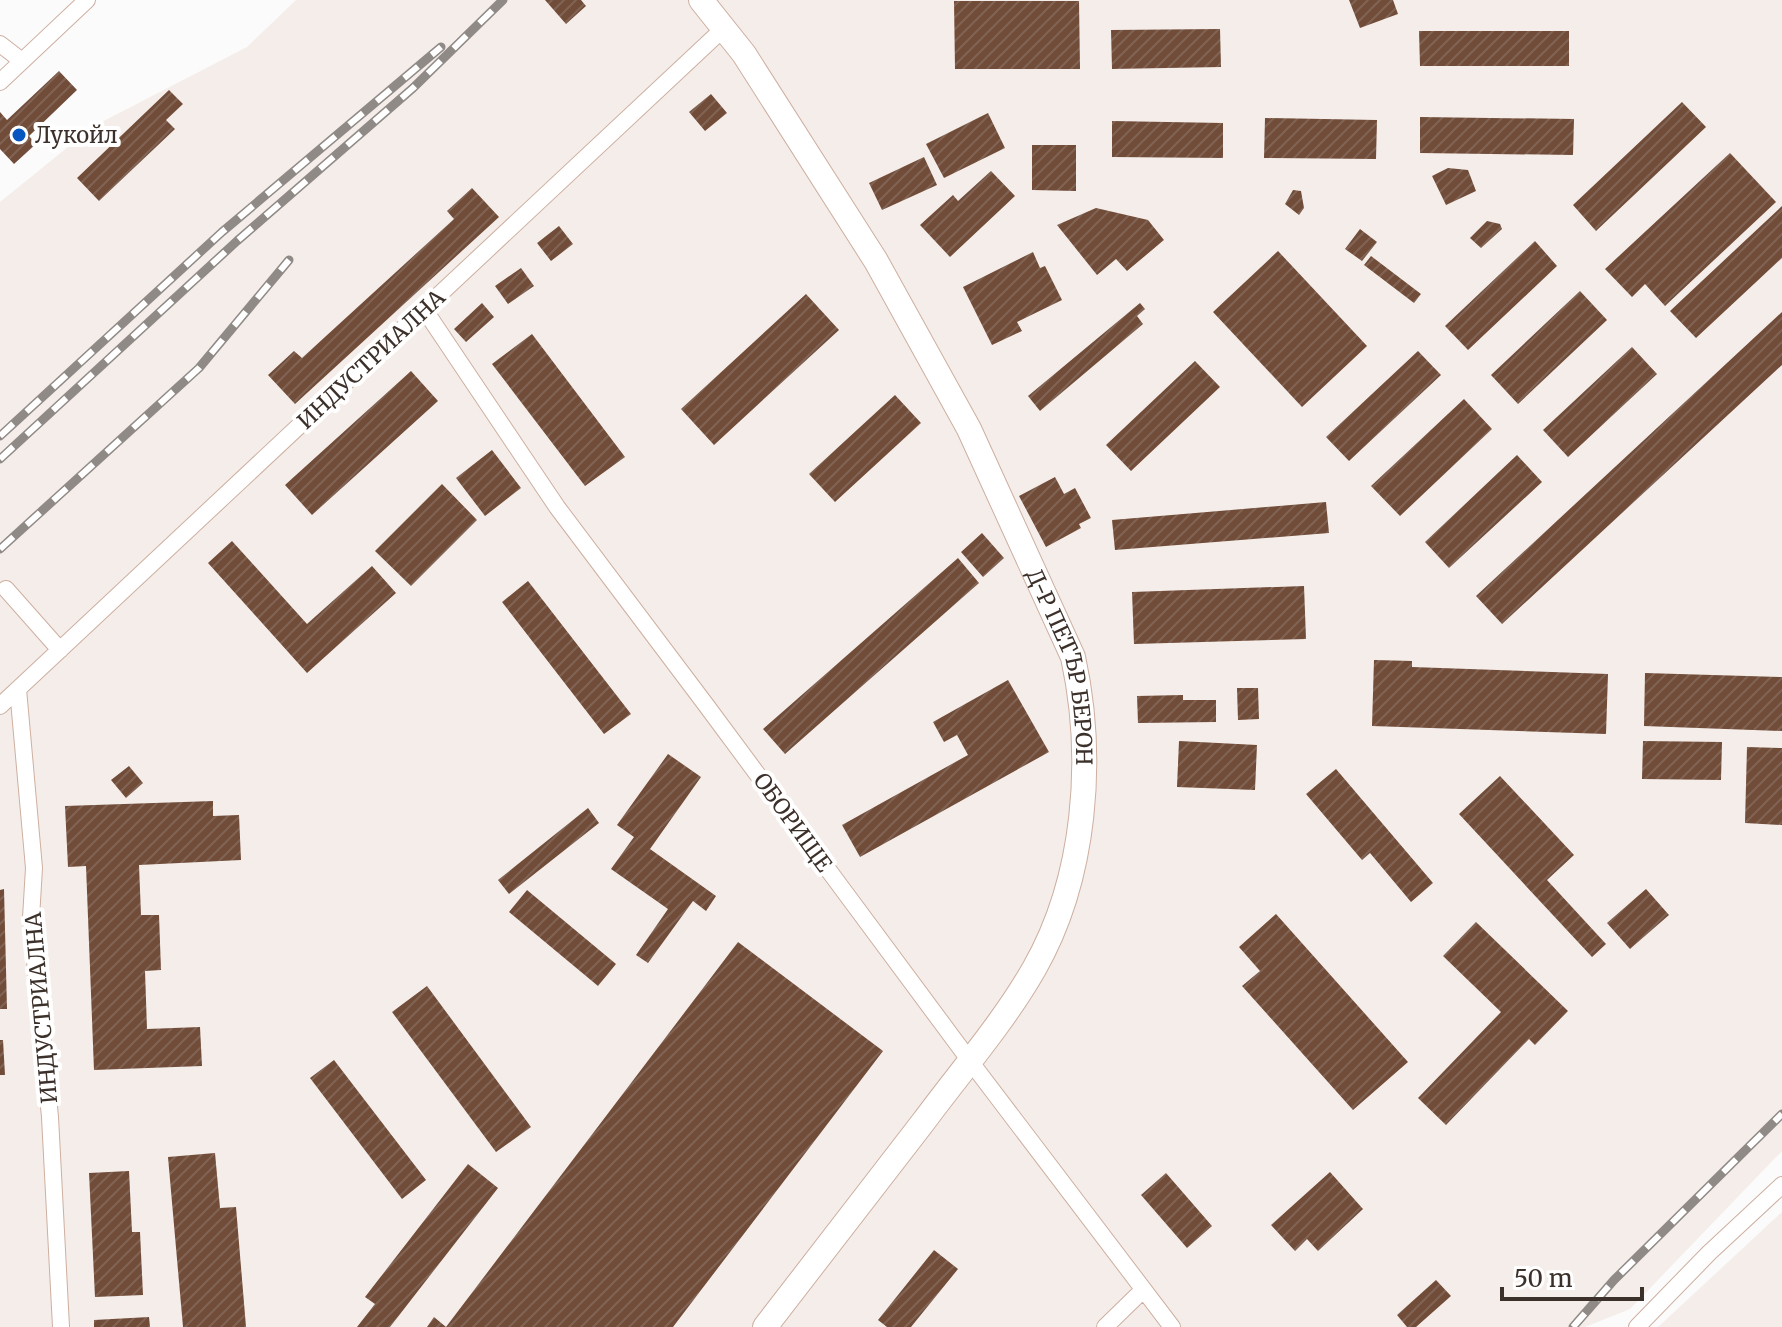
<svg xmlns="http://www.w3.org/2000/svg" width="1782" height="1327" font-family="Merriweather,serif">
<style>
.built{fill:#f5ede9}
.building{fill:url(#building-hatch)}
.lines{fill:none;stroke-linecap:round;stroke-linejoin:round}
.street-casing{stroke:#cdafa0;stroke-width:18}
.secondary-casing{stroke:#cdafa0;stroke-width:26}
.street{stroke:#fff;stroke-width:16}
.secondary{stroke:#fff;stroke-width:24}
.rail-casing{stroke:#908a86;stroke-width:9}
.rail{stroke:#fff;stroke-width:6;stroke-dasharray:18;stroke-linecap:butt}
.poi-dot{fill:#0857c1;stroke:#fff;stroke-width:3}
.labels{text-anchor:middle;stroke-width:8;stroke-linejoin:round;paint-order:stroke}
.poi-label{font-size:22px;fill:#3c302a;stroke:#fff;text-anchor:start}
.street-label{font-size:22px;fill:#3c302a;stroke:#fff}
</style>
<defs>
<pattern id="building-hatch" width="6" height="6" patternUnits="userSpaceOnUse" patternTransform="scale(2)"><rect width="6" height="6" fill="#704c39"/><path d="M-1 1l2-2M0 6l6-6M5 7l2-2" fill="none" stroke="#816354"/></pattern>
</defs>
<rect width="100%" height="100%" fill="#fbfbfb"/>
<path class="built" d="M 296,0 L 1782,0 L 1782,1151 L 1630,1309 L 1585,1327 L 0,1327 L 0,202 L 94,126 L 247,47 Z
M 1782,1212 L 1782,1327 L 1658,1327 Z"/>
<path class="building" d="M 545,0 L 581,0 L 586,6 L 566,24 Z
M 1349,0 L 1393,0 L 1398,14 L 1360,28 Z
M 954,1 L 1079,1 L 1080,69 L 955,69 Z
M 1220,29 L 1221,67 L 1112,69 L 1111,30 Z
M 1419,31 L 1569,31 L 1569,66 L 1420,66 Z
M 59,71 L 77,90 L 29,136 L 36,144 L 14,164 L 0,149 L 0,112 L 7,120 Z
M 169,90 L 183,104 L 166,120 L 175,129 L 99,201 L 77,178 Z
M 711,94 L 727,113 L 705,131 L 689,112 Z
M 1682,102 L 1706,127 L 1596,231 L 1573,205 Z
M 988,113 L 1005,148 L 944,178 L 926,144 Z
M 1420,117 L 1574,119 L 1573,155 L 1420,153 Z
M 1265,118 L 1377,120 L 1376,159 L 1264,158 Z
M 1112,121 L 1223,123 L 1223,158 L 1112,157 Z
M 1032,145 L 1076,145 L 1076,191 L 1032,190 Z
M 1730,153 L 1776,202 L 1665,306 L 1645,284 L 1632,297 L 1605,269 Z
M 924,157 L 937,185 L 882,210 L 869,183 Z
M 1448,168 L 1468,170 L 1476,191 L 1446,205 L 1432,176 Z
M 991,171 L 1015,196 L 950,257 L 920,225 L 953,195 L 958,201 Z
M 472,188 L 499,217 L 295,404 L 268,375 L 294,351 L 302,358 L 454,219 L 447,211 Z
M 1293,190 L 1301,191 L 1304,208 L 1299,215 L 1285,204 Z
M 1782,206 L 1782,258 L 1696,338 L 1670,311 Z
M 1096,208 L 1148,220 L 1164,240 L 1127,271 L 1116,259 L 1097,275 L 1057,225 Z
M 1487,221 L 1500,224 L 1502,229 L 1481,248 L 1470,238 Z
M 559,226 L 573,244 L 551,261 L 537,243 Z
M 1360,229 L 1377,242 L 1362,261 L 1345,249 Z
M 1535,241 L 1557,266 L 1468,350 L 1445,326 Z
M 1278,251 L 1367,346 L 1302,407 L 1213,312 Z
M 1033,252 L 1040,268 L 1045,266 L 1062,300 L 1017,322 L 1022,331 L 992,345 L 963,287 Z
M 1371,256 L 1421,294 L 1414,303 L 1364,265 Z
M 521,268 L 534,286 L 508,304 L 495,286 Z
M 1580,291 L 1607,320 L 1518,404 L 1491,375 Z
M 806,294 L 839,330 L 714,445 L 681,409 Z
M 482,303 L 494,317 L 466,342 L 454,329 Z
M 1140,303 L 1145,309 L 1137,316 L 1143,324 L 1040,411 L 1028,396 Z
M 1782,312 L 1782,365 L 1502,624 L 1476,596 Z
M 532,334 L 625,457 L 585,486 L 492,364 Z
M 1632,347 L 1657,374 L 1568,457 L 1543,430 Z
M 1418,351 L 1441,375 L 1349,461 L 1326,437 Z
M 1195,361 L 1220,387 L 1131,471 L 1106,445 Z
M 411,371 L 438,401 L 312,515 L 285,485 Z
M 895,395 L 921,423 L 835,502 L 809,474 Z
M 1464,399 L 1492,429 L 1400,516 L 1371,486 Z
M 492,450 L 521,488 L 485,516 L 456,478 Z
M 1517,455 L 1542,482 L 1449,568 L 1425,542 Z
M 1055,477 L 1064,494 L 1075,488 L 1091,518 L 1079,524 L 1081,528 L 1046,547 L 1019,496 Z
M 442,484 L 477,520 L 411,586 L 375,551 Z
M 1326,502 L 1329,533 L 1115,550 L 1112,520 Z
M 982,533 L 1004,558 L 983,577 L 961,552 Z
M 232,541 L 307,624 L 372,566 L 396,593 L 307,673 L 208,563 Z
M 958,558 L 979,583 L 785,754 L 763,729 Z
M 528,581 L 631,714 L 604,734 L 502,602 Z
M 1304,586 L 1306,639 L 1134,644 L 1132,592 Z
M 1374,660 L 1412,661 L 1412,667 L 1608,674 L 1606,734 L 1372,726 Z
M 1645,673 L 1782,677 L 1782,731 L 1644,726 Z
M 1008,680 L 1049,752 L 860,857 L 842,825 L 968,755 L 957,735 L 944,742 L 933,722 Z
M 1237,688 L 1258,688 L 1259,719 L 1238,720 Z
M 1183,695 L 1183,700 L 1216,700 L 1216,722 L 1138,723 L 1137,696 Z
M 1179,741 L 1257,745 L 1255,790 L 1177,787 Z
M 1643,741 L 1722,742 L 1721,780 L 1642,779 Z
M 1747,747 L 1782,748 L 1782,825 L 1745,823 Z
M 668,754 L 701,777 L 650,849 L 716,896 L 706,911 L 693,901 L 648,963 L 636,955 L 668,909 L 611,869 L 634,837 L 617,825 Z
M 129,766 L 143,783 L 126,798 L 111,780 Z
M 1336,769 L 1433,883 L 1411,902 L 1370,853 L 1362,860 L 1306,794 Z
M 1500,776 L 1574,855 L 1547,880 L 1606,944 L 1592,957 L 1459,814 Z
M 213,801 L 213,816 L 239,815 L 241,860 L 139,865 L 141,915 L 159,915 L 161,970 L 145,971 L 147,1029 L 200,1027 L 202,1066 L 94,1070 L 86,866 L 68,867 L 65,806 Z
M 588,808 L 599,823 L 509,894 L 498,880 Z
M 4,889 L 7,1009 L 0,1009 L 0,890 Z
M 1646,889 L 1669,915 L 1630,949 L 1607,923 Z
M 527,890 L 616,964 L 598,986 L 509,912 Z
M 1276,914 L 1408,1062 L 1353,1110 L 1242,986 L 1260,971 L 1239,947 Z
M 1476,922 L 1568,1011 L 1535,1045 L 1529,1039 L 1446,1125 L 1418,1098 L 1501,1012 L 1443,956 Z
M 738,942 L 883,1051 L 673,1327 L 427,1327 L 434,1317 L 446,1327 Z
M 427,986 L 531,1127 L 496,1152 L 392,1012 Z
M 0,1040 L 3,1040 L 5,1075 L 0,1075 Z
M 334,1060 L 426,1180 L 402,1199 L 310,1078 Z
M 215,1153 L 220,1208 L 236,1207 L 246,1327 L 183,1327 L 168,1157 Z
M 468,1164 L 498,1188 L 390,1327 L 357,1327 L 375,1304 L 365,1297 Z
M 129,1171 L 132,1232 L 140,1232 L 143,1295 L 95,1297 L 89,1173 Z
M 1330,1172 L 1363,1209 L 1318,1251 L 1307,1239 L 1295,1251 L 1271,1225 Z
M 1166,1173 L 1212,1226 L 1187,1248 L 1141,1195 Z
M 934,1250 L 958,1269 L 911,1327 L 887,1327 L 878,1320 Z
M 1436,1280 L 1451,1296 L 1416,1327 L 1407,1327 L 1397,1315 Z
M 149,1317 L 150,1327 L 94,1327 L 94,1320 Z"/>
<g class="lines">
<g class="street-casing">
<path id="street" d="M 0,44 L 22,61
M 0,82 L 87,0
M 424,309 L 557,507 L 706,705 L 970,1061 L 1172,1327
M 6,589 L 60,650
M 0,706 L 18,689
M 61,1327 L 50,1117 L 31,918 L 34,868 L 18,689 L 723,29
M 1105,1327 L 1143,1290
M 1637,1327 L 1709,1253 L 1782,1185"/>
</g>
<g class="secondary-casing">
<g id="secondary">
<path id="s1" d="M 701,0 L 744,54 L 876,261 L 969,429 L 1073,657 C 1095,758 1086,878 1034,969 C 1003,1023 961,1071 924,1121 C 871,1189 818,1258 765,1327"/>
</g>
</g>
<use href="#street" class="street"/>
<use href="#secondary" class="secondary"/>
<g class="rail-casing">
<path id="rail" d="M 0,436 L 222,232 L 441,47
M 0,459 L 237,241 L 413,88 L 503,0
M 0,549 L 199,368 L 289,260
M 1573,1327 L 1614,1280 L 1782,1114"/>
</g>
<use href="#rail" class="rail"/>
</g>
<circle class="poi-dot" cx="19" cy="135" r="8"/>
<g class="labels">
<g class="poi-label">
<text x="35" y="143">Лукойл</text>
</g>
<g class="street-label">
<text transform="translate(371 359) rotate(-43)" y="8">ИНДУСТРИАЛНА</text>
<text dy="8" stroke="none"><textPath href="#s1" startOffset="764">Д-Р ПЕТЪР БЕРОН</textPath></text>
<text transform="translate(793 822) rotate(54)" y="8">ОБОРИЩЕ</text>
<text transform="translate(41 1008) rotate(-95)" y="8">ИНДУСТРИАЛНА</text>
</g>
</g>
<path d="M1502 1287v12h140v-12" fill="none" stroke="#3c302a" stroke-width="4"/>
<text x="1514" y="1287" font-size="24" fill="#3c302a" stroke="#ffffff" stroke-width="6" paint-order="stroke">50 m</text>
</svg>
